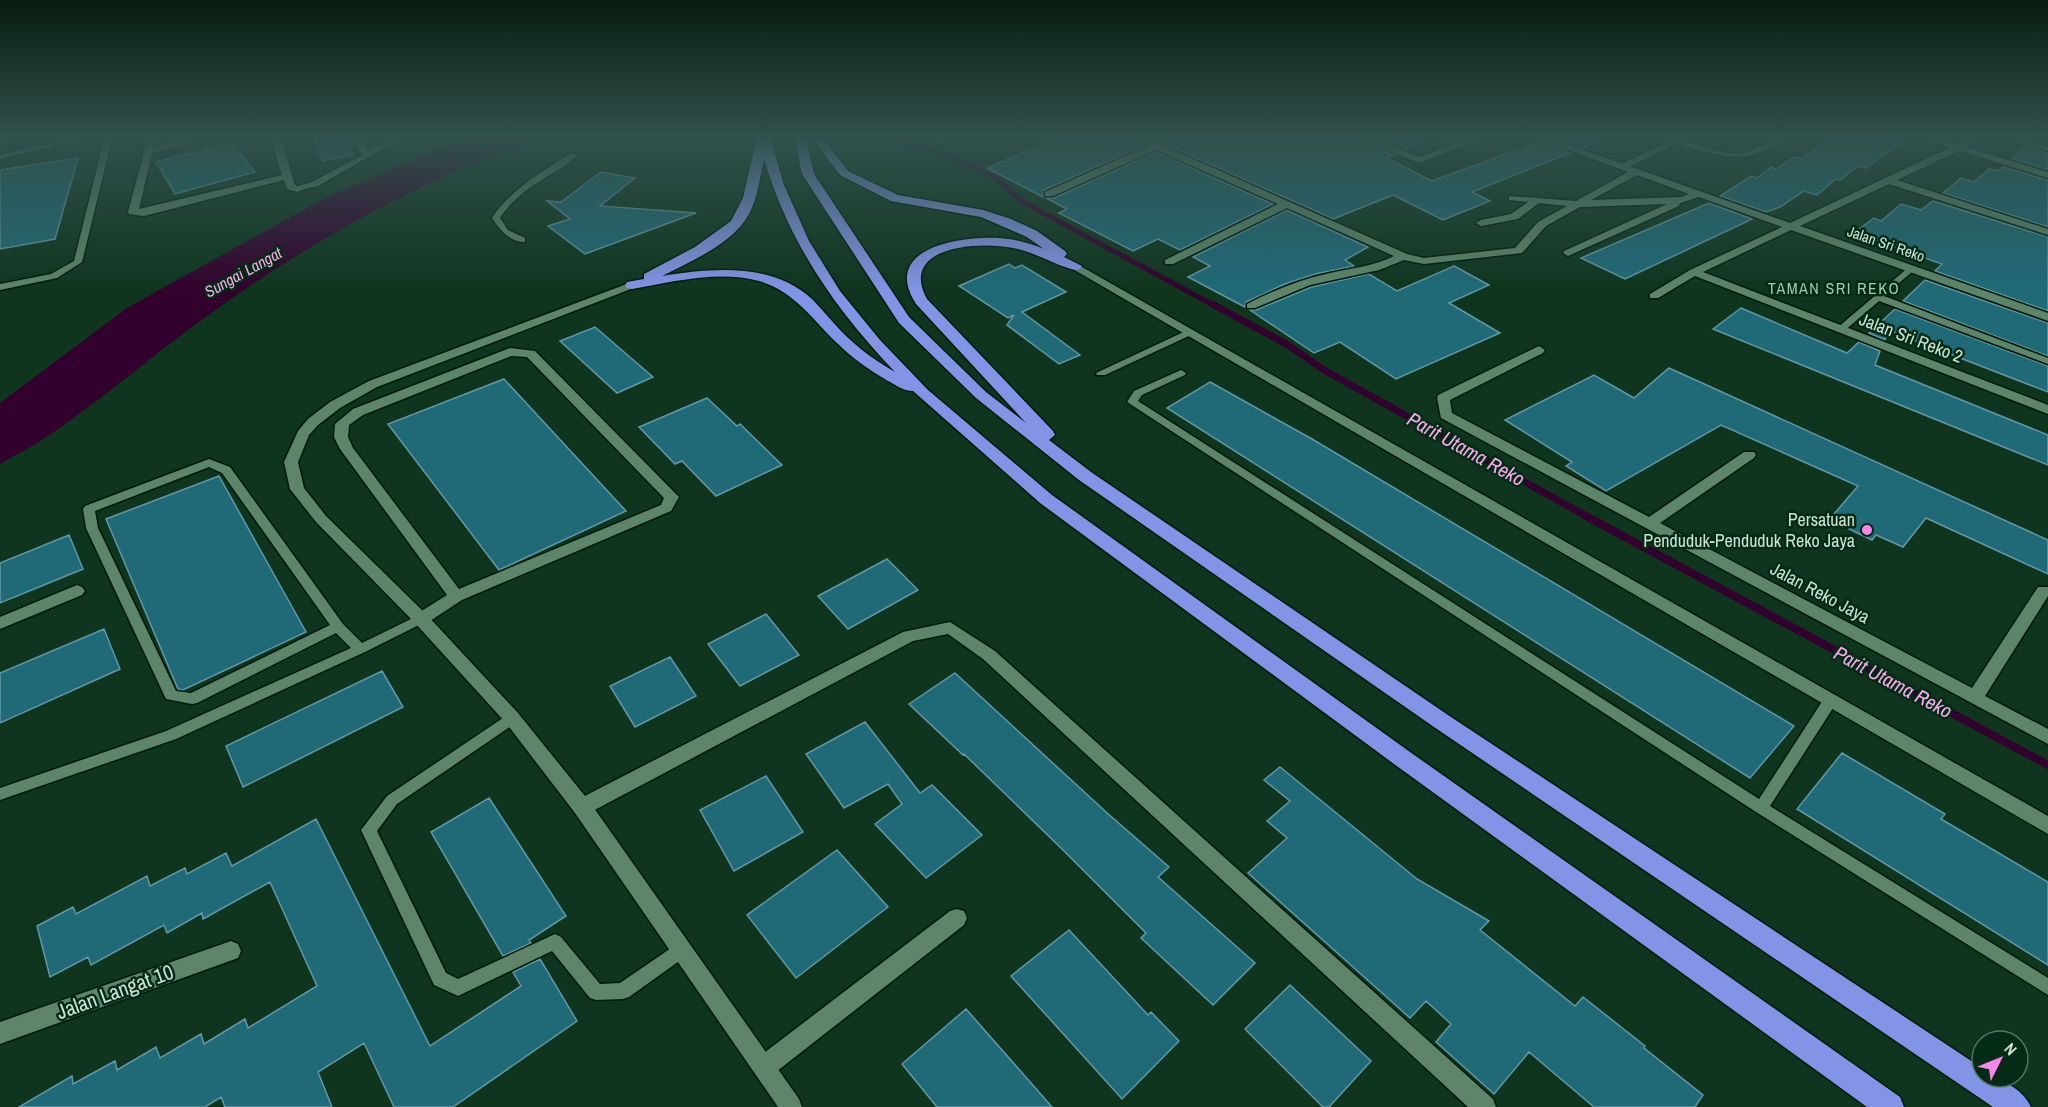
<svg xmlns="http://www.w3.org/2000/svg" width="2048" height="1107" font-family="'Archivo Narrow',sans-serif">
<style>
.water{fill:#33012d}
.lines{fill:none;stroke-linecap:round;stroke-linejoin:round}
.stream-far2{stroke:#33012d;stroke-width:5}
.stream-far1{stroke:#33012d;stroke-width:7}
.stream{stroke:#33012d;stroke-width:8}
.building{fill:#206a78;stroke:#6298a5;stroke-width:1.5}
.service-casing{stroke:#011b0a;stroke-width:3}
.minor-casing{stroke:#011b0a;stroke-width:3}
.tertiary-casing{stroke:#011b0a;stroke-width:3}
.motorway-casing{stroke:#011b0a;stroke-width:3}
.service{fill:#5e856a;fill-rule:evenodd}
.minor{fill:#5e856a;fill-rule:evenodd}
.tertiary{fill:#5e856a;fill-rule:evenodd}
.motorway{fill:#8394e6;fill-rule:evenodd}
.poi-dot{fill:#fa87e7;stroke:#042b15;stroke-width:2}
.labels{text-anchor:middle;stroke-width:5;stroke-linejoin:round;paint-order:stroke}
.far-street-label{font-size:15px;fill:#cee2d3;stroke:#042b15}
.far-water-label{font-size:16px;font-style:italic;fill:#f9abeb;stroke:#042b15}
.far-neighbourhood-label{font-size:16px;letter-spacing:1.5px;fill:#a1caad;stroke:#042b15}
.street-label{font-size:18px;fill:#cee2d3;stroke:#042b15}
.poi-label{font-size:18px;fill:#cee2d3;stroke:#042b15;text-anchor:end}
.water-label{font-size:20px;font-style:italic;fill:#f9abeb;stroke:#042b15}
.near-street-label{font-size:21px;fill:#cee2d3;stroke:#042b15}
</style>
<rect width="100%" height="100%" fill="#0f351e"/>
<path class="water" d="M 467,136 L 548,136 C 427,176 310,241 207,316 C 154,354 105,397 51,434 C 35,445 17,454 0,464 L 0,403 L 127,308 L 325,198 Z"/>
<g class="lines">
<path class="stream-far2" d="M 886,136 L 947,155 L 996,178 L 1021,201 L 1215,306"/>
<path class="stream-far1" d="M 1212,304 L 1288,345 L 1324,370 L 1586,516"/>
<path class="stream" d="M 1584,515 L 2048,765"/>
</g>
<path class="building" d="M 312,136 L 344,136 L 353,155 L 323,161 Z
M 1063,136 L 1126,136 L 1143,146 L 1044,190 L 1043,197 L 987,168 Z
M 1147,136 L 1351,136 L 1393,155 L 1386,158 L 1432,181 L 1539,142 L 1570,153 L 1472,192 L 1490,201 L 1443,220 L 1393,195 L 1333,219 Z
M 1373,136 L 1430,136 L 1430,137 L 1405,149 Z
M 1610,136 L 1584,148 L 1552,137 L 1553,136 Z
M 1836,136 L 1911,136 L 1866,168 L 1858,166 L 1840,180 L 1836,179 L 1817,195 L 1804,191 L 1780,207 L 1766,212 L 1720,196 L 1751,176 L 1757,178 L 1771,167 L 1776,169 L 1794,157 L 1801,159 Z
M 232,143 L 255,172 L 175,194 L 156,162 Z
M 2025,146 L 2048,153 L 2048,170 L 2011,159 Z
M 1156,152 L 1273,204 L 1180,250 L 1158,239 L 1133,251 L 1059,213 L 1067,209 L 1046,198 L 1054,198 Z
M 78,158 L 55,239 L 0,249 L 0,170 Z
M 2003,167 L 2048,180 L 2048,227 L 1943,193 L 1961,178 L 1974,182 L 1989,169 L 1998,171 Z
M 601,172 L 635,178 L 600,206 L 696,213 L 585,254 L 548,226 L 570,219 L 547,201 L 561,202 Z
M 1933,201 L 2048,237 L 2048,311 L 1935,271 L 1942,264 L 1854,233 L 1874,218 L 1881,221 L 1901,204 L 1921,210 Z
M 1709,203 L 1752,219 L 1625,279 L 1581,258 Z
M 1287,210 L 1368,247 L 1345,260 L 1354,266 L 1315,274 L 1285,284 L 1246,302 L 1245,307 L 1188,277 L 1210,266 L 1193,257 Z
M 1009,264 L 1015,268 L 1022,265 L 1066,292 L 1022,312 L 1080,355 L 1059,364 L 1007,325 L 1014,315 L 1008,318 L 959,286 Z
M 1454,266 L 1489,285 L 1449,303 L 1500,333 L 1396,379 L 1340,342 L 1314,353 L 1250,310 L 1256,310 L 1311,287 L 1369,274 L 1397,291 Z
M 1925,280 L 2048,323 L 2048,356 L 1903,301 Z
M 1741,308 L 1847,353 L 1859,342 L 1880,351 L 1875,365 L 2048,435 L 2048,465 L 1713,329 Z
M 1895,309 L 2048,366 L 2048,392 L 1888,330 L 1885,340 L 1869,333 Z
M 595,327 L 653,377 L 617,393 L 560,341 Z
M 1669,368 L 2048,540 L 2048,574 L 1926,518 L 1903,547 L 1876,535 L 1872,540 L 1849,529 L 1853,524 L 1834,514 L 1858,486 L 1721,425 L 1606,491 L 1566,466 L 1572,462 L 1505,420 L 1594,375 L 1634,398 Z
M 504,379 L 626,511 L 499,570 L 388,424 Z
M 1210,382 L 1312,439 L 1794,726 L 1750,778 L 1167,408 Z
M 707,398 L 737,426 L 740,424 L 782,465 L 716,496 L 682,461 L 675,464 L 639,427 Z
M 219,476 L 306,632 L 183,690 L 178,689 L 106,519 Z
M 69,535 L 83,569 L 0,603 L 0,563 Z
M 887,559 L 918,590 L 848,629 L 818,596 Z
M 766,614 L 799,655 L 740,686 L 708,644 Z
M 104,629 L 120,669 L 0,723 L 0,673 Z
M 670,657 L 696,696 L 635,727 L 610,686 Z
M 382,671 L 403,707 L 243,787 L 226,746 Z
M 955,673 L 1106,812 L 1169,867 L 1158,877 L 1255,963 L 1213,1005 L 1141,938 L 1146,933 L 1061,848 L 964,754 L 963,755 L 909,704 Z
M 865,722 L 920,793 L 932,785 L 982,835 L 926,878 L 875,824 L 902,804 L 888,784 L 844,808 L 806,754 Z
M 1842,753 L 1945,814 L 1941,819 L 2048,882 L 2048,965 L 1797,809 Z
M 1280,767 L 1417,879 L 1489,921 L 1480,930 L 1575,1006 L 1583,997 L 1645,1046 L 1644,1048 L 1703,1095 L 1695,1107 L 1594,1107 L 1529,1052 L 1494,1094 L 1436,1042 L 1451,1024 L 1426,1001 L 1410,1018 L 1248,873 L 1287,838 L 1267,821 L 1290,801 L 1264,780 Z
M 766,776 L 803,832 L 734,871 L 700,810 Z
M 489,798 L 566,916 L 529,940 L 531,943 L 503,956 L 431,832 Z
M 316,819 L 430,1046 L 521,986 L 513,972 L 540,959 L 577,1021 L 453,1107 L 394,1107 L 364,1043 L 318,1072 L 332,1107 L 225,1107 L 221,1097 L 205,1107 L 19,1107 L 72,1076 L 73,1084 L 115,1061 L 117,1070 L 156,1047 L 160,1058 L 201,1034 L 204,1044 L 245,1019 L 248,1028 L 317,986 L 270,882 L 203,919 L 202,913 L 167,933 L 164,925 L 91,965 L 88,957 L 50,977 L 37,926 L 73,907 L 76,914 L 147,876 L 150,886 L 185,868 L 187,874 L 226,853 L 232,866 Z
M 837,850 L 888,907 L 796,978 L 747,915 Z
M 1069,930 L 1148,1015 L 1151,1012 L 1179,1041 L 1122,1099 L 1011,976 Z
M 1290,985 L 1371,1061 L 1329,1107 L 1323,1107 L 1245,1029 Z
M 966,1009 L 1052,1107 L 937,1107 L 902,1064 Z"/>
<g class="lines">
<g class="service-casing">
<path id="service" d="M 83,136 L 98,136 L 0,159 L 0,155 Z
M 100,136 L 109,136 L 112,139 L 82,262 L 57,278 L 0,290 L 0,284 L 51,274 L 74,261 L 104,140 Z
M 148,136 L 156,136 L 152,151 L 148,153 L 144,151 Z
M 352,136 L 360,136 L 368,151 L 395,136 L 405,136 L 318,186 L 295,191 L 295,187 L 312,182 L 362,155 Z
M 941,136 L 952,136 L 937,144 L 930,142 Z
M 1432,136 L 1443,136 L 1463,145 L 1456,147 Z
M 1652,136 L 1675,139 L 1680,136 L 1690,136 L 1682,141 C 1702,146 1727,157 1747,152 C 1761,149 1772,134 1786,137 C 1746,169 1720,155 1676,144 L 1625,169 L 1619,169 L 1619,165 L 1668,142 Z
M 1998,136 L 2011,136 L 2048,147 L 2048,151 Z
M 571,153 L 578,155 C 551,179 522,185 500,218 L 508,230 L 525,238 L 525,242 C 509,242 500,230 492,218 C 512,188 542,172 571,153 Z
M 1910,266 L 1914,269 L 1913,271 L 1884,296 L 2048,358 L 2048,364 L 1879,301 L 1843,332 L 1837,332 L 1837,328 Z
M 1190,329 L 1193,330 L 1193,334 L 1105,375 L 1097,375 L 1096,373 Z
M 1181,370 L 1186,373 L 1185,375 L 1142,395 L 1138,401 L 1759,799 L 1825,697 L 1830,696 L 1835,697 L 1837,701 L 1835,705 L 1770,806 L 2048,978 L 2048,995 L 1756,812 L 1127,402 L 1134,391 Z
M 209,459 L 230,467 L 343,624 L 362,643 L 417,616 L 425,616 L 427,619 L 425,622 L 365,652 L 176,739 L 0,800 L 0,788 L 166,731 L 351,648 L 336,633 L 197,703 L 192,704 L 166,699 L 86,528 L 83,509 L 85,506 ZM 209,467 L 222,473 L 330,625 L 191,693 L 176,691 L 98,528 L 95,511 Z
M 512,712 L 517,714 L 519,718 L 517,722 L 397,804 L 377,831 L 446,973 L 458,979 L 555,934 L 561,937 L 600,984 L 620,983 L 677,944 L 683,941 L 689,944 L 691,949 L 689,954 L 629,997 L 623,999 L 596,1000 L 590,998 L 552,951 L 458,996 L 434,985 L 361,830 L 387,796 Z"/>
</g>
<g class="minor-casing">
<path id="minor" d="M 22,136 L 20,138 L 0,143 L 0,137 Z
M 195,136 L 212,136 L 152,153 L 139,209 L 282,175 L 270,136 L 280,136 L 295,185 L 303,189 L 298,192 L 287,189 L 284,180 L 144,216 L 129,214 L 128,212 L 145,149 Z
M 1128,136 L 1141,136 L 1407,254 L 1424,258 L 1515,248 L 1538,222 L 1567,206 L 1539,203 L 1518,219 L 1481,226 L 1476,223 L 1481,220 L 1511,214 L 1528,202 L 1509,200 L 1509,196 L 1576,201 L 1628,172 L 1530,136 L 1544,136 L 1790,223 L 1949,148 L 1915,136 L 1930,136 L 1957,144 L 1969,136 L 1981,136 L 1965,147 L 2048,172 L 2048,178 L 1959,151 L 1897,180 L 2048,229 L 2048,235 L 1889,184 L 1800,226 L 2048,313 L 2048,321 L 1791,230 L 1703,272 L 2048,405 L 2048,414 L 1695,276 L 1658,298 L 1650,298 L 1650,294 L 1690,270 L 1782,227 L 1699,197 L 1680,203 L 1679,206 L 1568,256 L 1563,253 L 1564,251 L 1667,204 L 1580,207 L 1546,226 L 1522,253 L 1424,264 L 1404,260 L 1379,270 L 1310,285 L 1255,308 L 1247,308 L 1247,304 C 1272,291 1299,280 1326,274 C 1349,268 1373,267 1394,256 L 1287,208 L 1173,264 L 1165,264 L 1165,260 L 1278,204 L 1156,150 L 1053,196 L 1045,196 L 1045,192 L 1148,146 ZM 1637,175 L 1689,194 L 1682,197 L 1591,200 Z
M 1353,136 L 1367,136 L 1419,157 L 1475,136 L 1489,136 L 1419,163 Z
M 1539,346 L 1545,350 L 1543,353 L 1450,400 L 1452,413 L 1649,517 L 1744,452 L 1754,452 L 1756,455 L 1754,458 L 1660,523 L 1972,688 L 2038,587 L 2048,587 L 2048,596 L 1985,696 L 2048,729 L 2048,744 L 1441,418 L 1437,398 L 1438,395 Z
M 510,348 L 535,351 L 679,497 L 671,511 L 462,600 L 427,623 L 415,623 L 413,619 L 415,615 L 447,595 L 340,449 L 334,437 L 335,424 L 353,409 ZM 511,356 L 527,357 L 664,498 L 661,505 L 459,589 L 353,448 L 348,437 L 349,425 L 363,415 Z
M 77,585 L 82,587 L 85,591 L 82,595 L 0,629 L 0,617 Z
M 950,622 L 995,651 L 1493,1099 L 1496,1107 L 1468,1107 L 983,659 L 948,634 L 913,641 L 589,813 L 582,815 L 575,813 L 573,807 L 575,801 L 903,632 Z
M 957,909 L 964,911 L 967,918 L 964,925 L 772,1075 L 764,1078 L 756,1075 L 753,1067 L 756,1059 L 950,911 Z
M 231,941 L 238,944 L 241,951 L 238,958 L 0,1044 L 0,1022 Z"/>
</g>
<g class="tertiary-casing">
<path id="tertiary" d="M 1075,263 L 2048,816 L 2048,834 L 1071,268 L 1069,266 Z
M 632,282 L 638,285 L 636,287 L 377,387 L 340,408 L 318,425 L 309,435 L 298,462 L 304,488 L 326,516 L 427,615 L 518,713 L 589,801 L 799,1099 L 802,1107 L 778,1107 L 575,813 L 506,723 L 415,623 L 316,522 L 290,489 L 284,462 L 298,431 L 308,419 L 330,402 L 369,381 Z"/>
</g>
<g class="motorway-casing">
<path id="motorway" d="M 757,136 L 770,137 L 784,185 L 809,241 L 840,291 L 880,340 L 928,390 L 1052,495 L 1410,752 L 1900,1097 L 1904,1107 L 1867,1107 L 1394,764 L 1040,503 L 913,391 C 903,391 896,385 888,381 C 869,370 852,358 837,343 C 812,319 794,291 759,281 C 718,270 673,282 632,289 L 627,288 L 625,285 L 627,282 L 644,279 L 644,274 L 695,247 L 731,221 L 743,198 ZM 764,159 C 789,243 835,309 895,372 C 876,361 859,349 843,333 C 832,322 823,310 812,299 C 771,262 712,268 662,276 C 691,261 733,244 749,214 C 758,197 760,177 764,159 Z
M 794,136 L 806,136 L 814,174 L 909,317 L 986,392 L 1026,423 L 916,304 C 880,248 960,236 999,238 C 1015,239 1030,243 1044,249 L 1027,237 L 981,217 L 891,201 L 840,175 L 810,136 L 821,136 L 848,171 L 898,195 L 983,210 L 1011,219 L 1037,231 L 1065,251 L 1067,254 L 1064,257 L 1082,266 L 1080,269 L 1075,270 C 1054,265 1035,252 1013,248 C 979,241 898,246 927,299 L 1053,431 L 1055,435 L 1049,440 L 1091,472 L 1448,715 L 1982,1068 L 1982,1077 C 2000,1077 2023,1089 2031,1107 L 1993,1107 L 1434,727 L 1079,480 L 976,398 L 899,323 L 802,174 Z"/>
</g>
<use href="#service" class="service"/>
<use href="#minor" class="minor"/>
<use href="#tertiary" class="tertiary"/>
<use href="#motorway" class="motorway"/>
</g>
<linearGradient id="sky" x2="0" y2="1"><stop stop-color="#081d10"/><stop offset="0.47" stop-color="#31514c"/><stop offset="1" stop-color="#31514c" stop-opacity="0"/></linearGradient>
<rect width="2048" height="291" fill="url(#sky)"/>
<circle class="poi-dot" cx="1867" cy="530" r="6"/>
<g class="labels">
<g class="far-street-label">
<text transform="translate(1886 244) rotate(19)" y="5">Jalan Sri Reko</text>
</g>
<g class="far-water-label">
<text transform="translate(243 272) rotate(-29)" y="6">Sungai Langat</text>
</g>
<g class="far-neighbourhood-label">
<text x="1834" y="294">TAMAN SRI REKO</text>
</g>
<g class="street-label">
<text transform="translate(1911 338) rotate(21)" y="6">Jalan Sri Reko 2</text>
<text transform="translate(1820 593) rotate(28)" y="6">Jalan Reko Jaya</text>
</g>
<g class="poi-label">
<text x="1855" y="526">Persatuan<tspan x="1855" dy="21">Penduduk-Penduduk Reko Jaya</tspan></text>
</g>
<g class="water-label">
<text transform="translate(1466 449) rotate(29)" y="7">Parit Utama Reko</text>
<text transform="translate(1893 682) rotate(28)" y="7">Parit Utama Reko</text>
</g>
<g class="near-street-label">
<text transform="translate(115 992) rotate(-20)" y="7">Jalan Langat 10</text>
</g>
</g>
<g transform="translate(2000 1059) rotate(47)"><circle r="28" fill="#042b15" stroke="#557461" stroke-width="1.5"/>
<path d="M0-4.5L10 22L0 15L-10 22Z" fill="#fa87e7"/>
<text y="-9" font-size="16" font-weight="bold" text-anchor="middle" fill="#cee2d3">N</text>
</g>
</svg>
